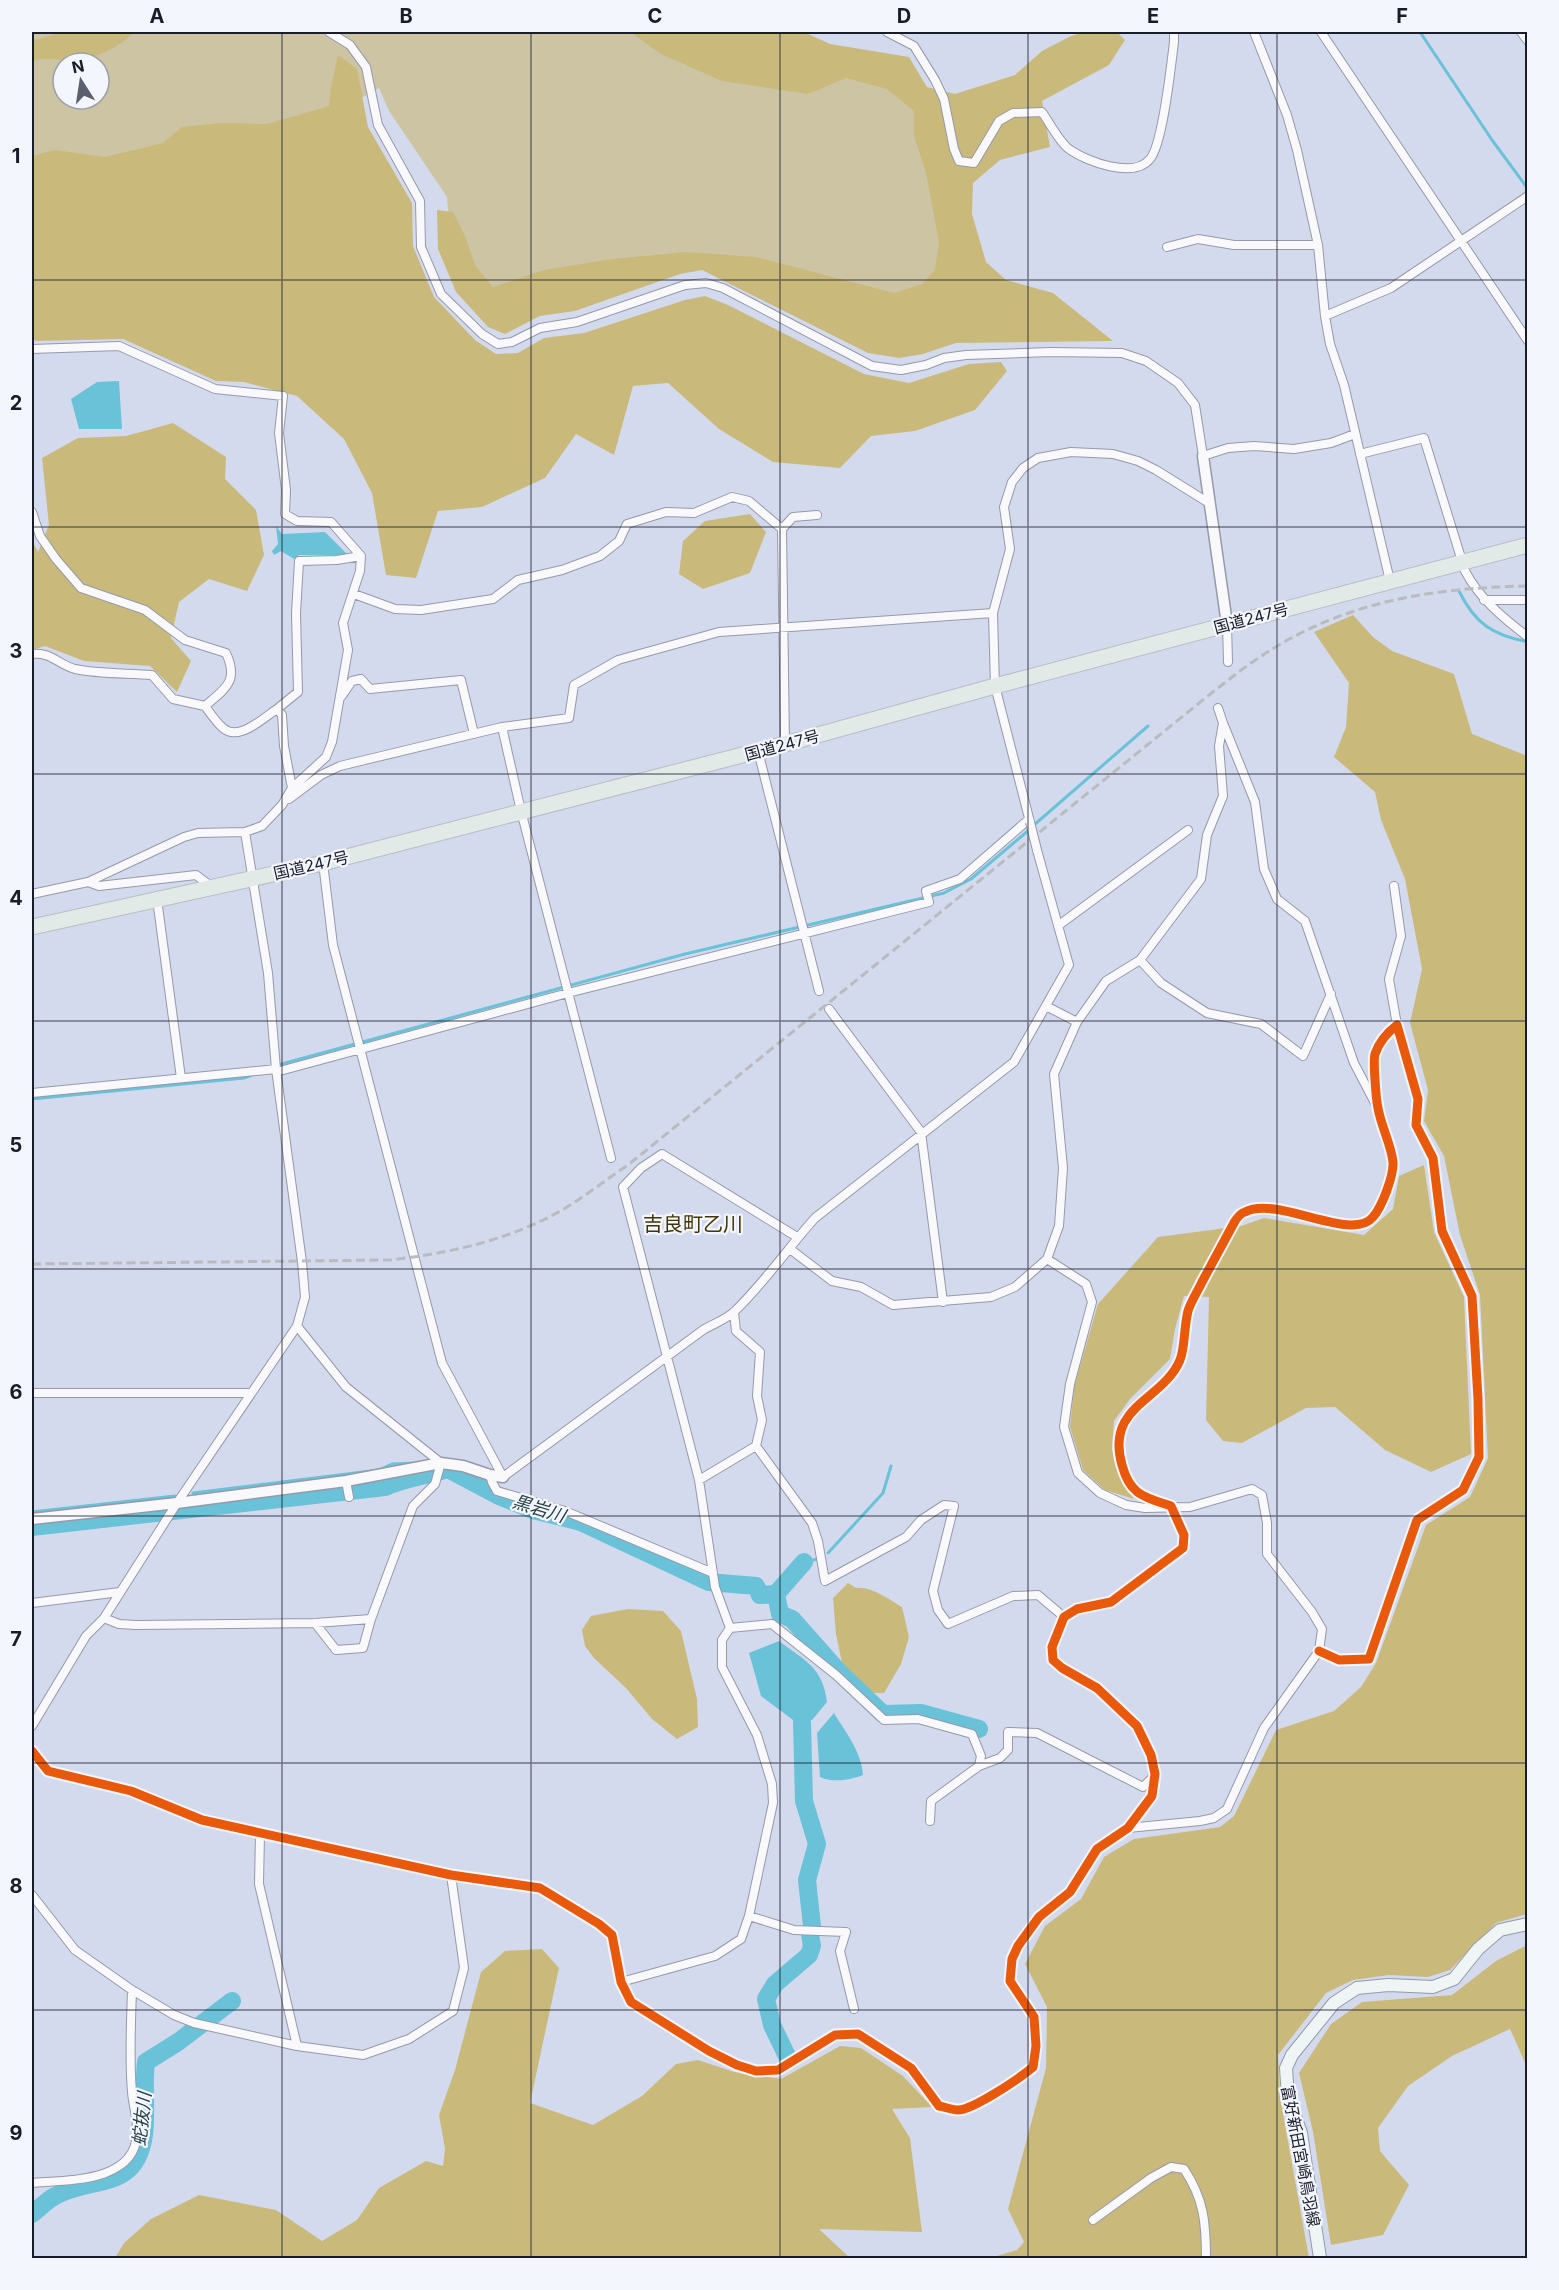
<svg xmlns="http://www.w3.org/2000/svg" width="1559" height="2290" font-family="Inter,'Noto Sans JP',sans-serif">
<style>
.green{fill:#cdc4a4;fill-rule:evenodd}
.forest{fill:#c9ba7c}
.water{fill:#6ac2d8}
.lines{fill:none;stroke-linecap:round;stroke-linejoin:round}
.stream{stroke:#6ac2d8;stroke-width:3}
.river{stroke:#6ac2d8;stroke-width:18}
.minor-casing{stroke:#9599a8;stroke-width:10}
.tertiary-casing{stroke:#9599a8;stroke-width:13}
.secondary-casing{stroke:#9599a8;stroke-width:14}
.trunk-casing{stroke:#b9bcc6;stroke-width:17}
.minor{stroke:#f9f9fc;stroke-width:8}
.tertiary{stroke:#f9f9fc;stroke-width:10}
.secondary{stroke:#eff4f4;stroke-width:12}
.trunk{stroke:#e1eae6;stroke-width:15}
.rail{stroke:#b9bbbf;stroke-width:3;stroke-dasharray:9 4.5;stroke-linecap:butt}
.minor-bridge-casing{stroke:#9599a8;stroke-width:10;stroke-linecap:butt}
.minor-bridge{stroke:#f9f9fc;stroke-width:8}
.cycleway-casing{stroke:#f4f6fe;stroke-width:13}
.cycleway{stroke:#e8590c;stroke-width:9}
.grid{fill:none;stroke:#191c29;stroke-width:1.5;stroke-opacity:0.55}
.labels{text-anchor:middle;stroke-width:4.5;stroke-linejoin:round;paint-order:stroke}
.street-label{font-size:16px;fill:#191c29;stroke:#f4f6fe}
.water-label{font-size:18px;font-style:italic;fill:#254045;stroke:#f4f6fe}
.quarter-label{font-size:20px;fill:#403409;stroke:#f4f6fe}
.neatline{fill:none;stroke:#191c29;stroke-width:2}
.grid-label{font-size:20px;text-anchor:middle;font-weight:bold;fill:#191c29}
</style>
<rect width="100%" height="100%" fill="#d4daee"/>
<path class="green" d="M 32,32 L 647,32 L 892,80 L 921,105 L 936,173 L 944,275 L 896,301 L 687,260 L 492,301 L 449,224 L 447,197 L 389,111 L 379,88 L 329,116 L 32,174 ZM 63,63 L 99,63 L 99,99 L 63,99 Z"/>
<path class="forest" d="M 62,32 L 134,32 C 119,48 92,61 70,60 C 56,60 45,57 32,61 L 32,41 Z
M 630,32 L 804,32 L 830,44 L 909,57 L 927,87 L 955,94 L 1015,75 L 1042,51 L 1069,37 L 1083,32 L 1117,32 L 1125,40 L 1109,65 L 1042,101 L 1050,147 L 1000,160 L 973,183 L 972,214 L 986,262 L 1006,280 L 1053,293 L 1113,341 L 956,343 L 923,354 L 899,358 L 868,353 L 702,270 L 680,274 L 575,311 L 540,316 L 505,334 L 488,327 L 456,292 L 438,249 L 437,210 L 453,212 L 465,236 L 475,265 L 493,287 L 544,270 L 612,259 L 687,252 L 756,257 L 894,293 L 922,284 L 935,270 L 939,242 L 926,173 L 914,136 L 914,111 L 887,89 L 846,78 L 808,94 L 722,81 L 661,54 Z
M 338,55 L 357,69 L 368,127 L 412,203 L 413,246 L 434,297 L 475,340 L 496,354 L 518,353 L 544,338 L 584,333 L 685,300 L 705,296 L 728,305 L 864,374 L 909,383 L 969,364 L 1001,362 L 1007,371 L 975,410 L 915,431 L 871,436 L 840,468 L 773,462 L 719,429 L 668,383 L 633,386 L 614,455 L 576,434 L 545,478 L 482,507 L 438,511 L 416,578 L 386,575 L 372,493 L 344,439 L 297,396 L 244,382 L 216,381 L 123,339 L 35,341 L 32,336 L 32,156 L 55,150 L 105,157 L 163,143 L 182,127 L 220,123 L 267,124 L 329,106 L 331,87 Z
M 173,423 L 226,457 L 225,479 L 256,510 L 264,555 L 247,591 L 209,579 L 179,602 L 171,638 L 191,661 L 177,692 L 150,666 L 84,661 L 45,646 L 32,650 L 32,540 L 38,552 L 49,525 L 42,458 L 78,438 L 126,436 Z
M 750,514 L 766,532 L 750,573 L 703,589 L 679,574 L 683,541 L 705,521 Z
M 1353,615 L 1373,637 L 1392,651 L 1454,674 L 1472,734 L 1527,756 L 1527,1914 L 1496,1923 L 1450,1970 L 1428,1977 L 1389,1975 L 1353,1980 L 1326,1993 L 1278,2055 L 1280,2097 L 1309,2258 L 990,2258 L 1017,2250 L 1024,2242 L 1008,2209 L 1046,2068 L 1047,2007 L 1025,1964 L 1045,1926 L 1081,1899 L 1104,1857 L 1134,1839 L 1220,1827 L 1234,1816 L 1276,1730 L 1334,1711 L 1361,1687 L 1376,1663 L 1426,1525 L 1470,1497 L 1488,1458 L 1480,1295 L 1460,1235 L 1444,1156 L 1424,1121 L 1428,1090 L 1410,1023 L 1422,969 L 1405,879 L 1381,820 L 1375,792 L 1334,757 L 1346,727 L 1349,683 L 1314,632 Z
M 1424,1165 L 1434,1232 L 1464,1297 L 1471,1454 L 1431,1472 L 1385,1450 L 1335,1407 L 1306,1408 L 1242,1443 L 1223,1441 L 1206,1420 L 1209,1297 L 1184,1296 L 1175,1329 L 1170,1359 L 1130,1399 L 1114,1421 L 1112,1450 L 1120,1477 L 1134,1499 L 1105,1490 L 1083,1470 L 1070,1427 L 1074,1387 L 1098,1304 L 1158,1237 L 1241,1226 L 1264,1218 L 1364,1235 L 1393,1209 L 1399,1176 Z
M 848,1583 L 856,1588 C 871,1586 890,1600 902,1607 L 909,1637 L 901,1664 L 884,1693 L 863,1693 L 844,1673 L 836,1634 L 833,1598 Z
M 628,1609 L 663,1611 L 681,1631 L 697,1699 L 698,1727 L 677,1739 L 652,1719 L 626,1688 L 594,1658 L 585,1646 L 582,1630 L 591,1616 Z
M 1527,1945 L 1527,2067 L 1510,2029 L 1452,2056 L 1408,2086 L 1378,2128 L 1380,2151 L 1409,2185 L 1383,2235 L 1331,2245 L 1313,2132 L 1299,2073 L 1331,2024 L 1362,2002 L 1452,1995 L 1496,1961 Z
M 542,1949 L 559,1968 L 530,2103 L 593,2125 L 642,2096 L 676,2064 L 698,2060 L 734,2072 L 781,2079 L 840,2046 L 861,2048 L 903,2076 L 932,2107 L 892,2109 L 910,2138 L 922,2232 L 819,2229 L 850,2258 L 115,2258 L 124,2243 L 151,2219 L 199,2195 L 276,2210 L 322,2241 L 357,2220 L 379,2188 L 426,2161 L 443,2166 L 445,2149 L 439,2115 L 455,2070 L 481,1972 L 505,1951 Z"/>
<path class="water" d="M 119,381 L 122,429 L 79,429 L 71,399 L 97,382 Z
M 276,526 L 282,534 L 325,532 L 348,555 L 299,555 L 294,559 L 281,551 L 274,555 L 272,551 L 278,544 Z
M 779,1641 C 804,1660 823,1667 827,1702 L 812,1720 L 797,1723 L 761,1696 L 749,1653 Z
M 834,1713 C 846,1733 861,1751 863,1775 C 851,1780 832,1783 820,1777 L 817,1733 Z"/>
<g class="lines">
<path class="stream" d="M 1420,32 L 1492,140 L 1528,189
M 1459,591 C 1475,624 1493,635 1528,642
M 1034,825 L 1148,726
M 278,1065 L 685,954 L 944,893 L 971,879 L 1029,830
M 32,1099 L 244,1078 L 252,1075
M 193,1493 L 379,1470 L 392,1464 L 417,1463
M 32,1512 L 175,1496
M 828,1553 L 883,1493 L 891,1466
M 804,1562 L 818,1559"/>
<path class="river" d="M 32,1527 L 385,1487 C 405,1478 426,1476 448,1469 L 499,1496 L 533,1510 L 581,1522 L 709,1582 L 756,1586 L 760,1595 L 776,1594 L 780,1614 L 792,1619 L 839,1672 L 883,1714 L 921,1713 L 979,1729
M 776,1594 L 804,1562
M 802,1722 L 804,1801 L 817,1844 L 807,1880 L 812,1926
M 787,2056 L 772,2025 L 766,1999 L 775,1984 L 809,1955 L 812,1946 L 810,1934
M 32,2214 C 40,2208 48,2199 57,2195 C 95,2176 136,2191 144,2135 C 147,2112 143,2086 146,2062 L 178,2042 L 232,2001"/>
<g class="minor-casing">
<path id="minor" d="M 329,32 L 350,45 L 366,67 L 378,125 L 420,201 L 421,247 L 441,294 L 482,334 L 498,344 L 512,342 L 540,328 L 577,322 L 685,285 L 706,283 L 723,288 L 872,366 L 901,370 L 926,365 L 944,358 L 966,355 L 1050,352 L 1122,353 L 1146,361 L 1178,383 L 1195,405 L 1203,456 L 1228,448 L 1254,446 L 1294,449 L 1331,443 L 1355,434
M 887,32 L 914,46 L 935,80 L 944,99 L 954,149 L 959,161 L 974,163 L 999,121 L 1013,113 L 1042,112 C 1049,122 1060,143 1069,149 C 1087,162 1134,179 1150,159 C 1163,144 1171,65 1174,42 L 1174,32
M 1254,32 L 1287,115 L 1297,150 L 1318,245 L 1325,316 L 1330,344 L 1344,385 L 1390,581
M 1321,32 L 1528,341
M 1521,32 L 1528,41
M 1167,247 L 1198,239 L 1234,245 L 1318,245
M 1325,316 L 1391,288 L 1528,196
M 32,349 L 119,346 L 215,389 L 283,396 L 279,433 L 286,490 L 285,514 L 297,521 L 331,522 L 361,556 L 360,571 L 343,623 L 348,650 L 332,742 L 326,757 L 292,788 L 282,805 L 262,826 L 245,832 L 268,973 L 276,1069 L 302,1262 L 305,1297 L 297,1326 L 177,1503 L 104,1618 L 86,1636 L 32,1726
M 1360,454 L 1424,438 L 1465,571 C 1479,598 1503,618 1528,637
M 32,512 L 40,536 L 56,559 L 81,588 L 145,610 L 185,640 L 226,653 C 239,681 226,688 205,706
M 354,594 L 395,609 L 421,610 L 493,599 L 518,580 L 562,570 L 600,556 L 619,541 L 627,524 L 666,512 L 694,513 L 732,497 L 749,501 L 782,529
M 1484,600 L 1528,600
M 1227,624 L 1228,662
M 32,654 C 52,652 57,664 75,669 C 98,674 128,673 152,675 L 173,699 L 205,706 C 210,713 216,722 223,728 C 239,742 263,718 277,709 L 282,715 L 284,746 L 292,788
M 341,697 L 352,681 L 361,679 L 370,689 L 461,680 L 474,734
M 1218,708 L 1223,723 L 1255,802 L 1264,869 L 1277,899 L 1305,921 L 1354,1063 L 1376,1105
M 277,709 L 298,692 L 296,613 L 299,561 L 337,560 L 361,556
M 502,727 L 521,811 L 611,1158
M 785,744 L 782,529 L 793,517 L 817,515
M 758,751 L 819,991
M 289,799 L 321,775 L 340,766 L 502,727 L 569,718 L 574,685 L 618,660 L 719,632 L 993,613
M 1030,822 L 995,686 L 993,613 L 1010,549 L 1004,507 L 1012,482 L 1023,468 L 1038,458 L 1071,452 L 1113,454 L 1138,461 L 1156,470 L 1209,503
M 323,863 L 333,945 L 442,1363 L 503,1477 L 703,1330 C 713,1324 727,1319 735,1311 C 765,1282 788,1248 815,1218 L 1014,1062 L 1069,965 L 1037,850
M 88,882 L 184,837 L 198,833 L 245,832
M 1394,886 L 1401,936 L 1389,979 L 1397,1025
M 32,894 L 88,882 L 99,886 L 196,875 L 212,887
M 157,899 L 181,1078
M 1059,925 L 1188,830
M 1140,960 L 1161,983 L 1207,1013 L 1261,1024 L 1303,1056 L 1331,994
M 1046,1006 L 1077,1022
M 829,1009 L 921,1132 L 943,1302
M 276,1072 L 568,993 L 929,902 L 926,891 L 960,879 L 1028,820
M 32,1093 L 276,1069
M 790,1249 L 832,1281 L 861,1287 L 893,1305 L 991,1297 L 1015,1287 L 1047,1259 L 1059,1226 L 1063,1168 L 1054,1074 L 1077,1022 L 1106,981 L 1140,960 L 1201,879 L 1207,835 L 1223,796 L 1219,746 L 1223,723
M 1047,1259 L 1086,1284 L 1092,1302 L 1070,1384 L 1064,1427 L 1078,1473 L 1100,1493 L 1126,1505 L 1145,1508 L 1190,1507 L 1252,1489 L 1262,1495 L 1267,1523 L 1267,1554 L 1312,1612 L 1322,1629 L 1319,1651 L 1264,1728 L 1227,1809 L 1214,1818 L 1200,1821 L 1128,1828
M 734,1312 L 736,1331 L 760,1352 L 757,1396 L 762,1420 L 756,1446
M 297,1326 L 346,1387 L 441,1463 L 435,1484 L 413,1506 L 371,1619 L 363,1648 L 336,1650 L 315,1623
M 32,1393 L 250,1393
M 490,1475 L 492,1482 L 497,1491 L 565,1511 L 713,1573
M 699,1480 L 756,1446 L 812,1523 L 818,1541 L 825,1581 L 906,1537 L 921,1520 L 944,1505 L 954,1506 L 933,1591 L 938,1610 L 948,1624 L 1013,1596 L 1038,1595 L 1064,1617
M 346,1481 L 349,1497
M 32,1603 L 120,1592
M 104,1618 L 119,1624 L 136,1625 L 315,1623 L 371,1619
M 730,1628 L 772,1624 L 836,1675 L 884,1720 L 918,1719 L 972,1734 L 981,1756 L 979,1766 L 931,1801 L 930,1821
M 32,1751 L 48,1771 L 131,1791 L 202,1820 L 451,1875 L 540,1888 L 599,1924 L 612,1935 L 621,1982 L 631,2002 L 709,2051 L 737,2065 L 756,2071 L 778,2070 L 835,2035 L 858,2034 L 911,2068 L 939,2106 C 945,2107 952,2110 958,2110 C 973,2110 1020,2078 1033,2067 L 1036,2046 L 1034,2017 L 1010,1981 L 1012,1959 L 1018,1946 L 1039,1917 L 1070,1892 L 1097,1849 L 1128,1828 L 1152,1796 L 1155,1774 L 1151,1755 L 1137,1726 L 1097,1688 L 1062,1668 L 1053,1660 L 1052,1647 L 1064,1617 L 1077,1609 L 1111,1602 L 1183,1548 L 1184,1535 L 1171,1506 C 1144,1497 1130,1495 1122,1465 C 1105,1405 1163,1401 1180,1360 C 1185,1348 1184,1326 1188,1311 C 1191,1301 1198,1291 1202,1282 C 1213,1262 1224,1241 1235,1221 C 1237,1218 1241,1213 1245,1212 C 1277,1195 1352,1243 1373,1217 C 1382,1207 1394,1175 1393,1162 C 1391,1144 1381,1126 1378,1108 C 1376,1099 1373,1061 1375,1054 C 1379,1042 1388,1032 1397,1025 L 1418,1099 L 1416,1125 L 1433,1158 L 1442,1231 L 1472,1296 L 1478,1399 L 1479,1457 L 1463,1490 L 1417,1520 L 1369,1659 L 1339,1660 L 1319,1651
M 979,1766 L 1000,1758 L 1008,1750 L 1008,1732 L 1037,1733 L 1143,1787 L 1155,1775
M 260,1833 L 259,1884 L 297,2046
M 32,1895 L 75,1950 L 132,1990 L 174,2015 L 194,2023 L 297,2046 L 363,2055 L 409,2039 L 453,2011 L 464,1968 L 451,1875
M 749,1916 L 794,1930 L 846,1932 L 840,1951 L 854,2009
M 621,1982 L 715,1956 L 741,1939 L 749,1916 L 773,1803 L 772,1784 L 757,1735 L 722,1667 L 722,1640 L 730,1628 L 715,1587 L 699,1480 L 623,1187 L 641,1168 L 662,1154 L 797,1237
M 32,2183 C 66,2180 136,2183 137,2133 C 138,2119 133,2106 132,2092 C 129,2058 131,2024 132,1990
M 1093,2220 L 1151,2178 L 1171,2167 L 1184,2169 C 1204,2199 1206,2223 1206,2258"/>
</g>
<g class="tertiary-casing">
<path id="tertiary" d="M 1203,456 L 1227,624
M 32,1519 L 177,1503 L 346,1481 L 441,1463 L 463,1466 L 490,1475 L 503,1477"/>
</g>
<g class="secondary-casing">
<path id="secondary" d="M 1320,2258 L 1301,2133 L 1288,2097 L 1286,2068 L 1292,2055 L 1334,2003 L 1357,1988 L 1388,1985 L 1433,1987 L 1454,1979 L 1478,1949 L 1500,1930 L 1528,1924"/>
</g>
<g class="trunk-casing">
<path id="trunk" d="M 32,927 L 323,863 L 785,744 L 995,686 L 1528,545"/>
</g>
<use href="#minor" class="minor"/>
<use href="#tertiary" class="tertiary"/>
<use href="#secondary" class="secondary"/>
<use href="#trunk" class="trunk"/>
<path class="rail" d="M 32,1264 L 389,1260 C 453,1253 520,1238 575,1202 C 593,1190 610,1177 628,1165 L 1209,695 C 1225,683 1240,670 1257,659 C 1340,602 1429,588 1528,586"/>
<g class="minor-bridge-casing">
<path id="minor-bridge" d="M 1030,822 L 1037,850"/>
</g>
<use href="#minor-bridge" class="minor-bridge"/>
<g class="cycleway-casing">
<path id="cycleway" d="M 32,1751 L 48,1771 L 131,1791 L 202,1820 L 451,1875 L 540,1888 L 599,1924 L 612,1935 L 621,1982 L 631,2002 L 709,2051 L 737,2065 L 756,2071 L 778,2070 L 835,2035 L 858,2034 L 911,2068 L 939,2106 C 945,2107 952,2110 958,2110 C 973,2110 1020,2078 1033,2067 L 1036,2046 L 1034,2017 L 1010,1981 L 1012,1959 L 1018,1946 L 1039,1917 L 1070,1892 L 1097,1849 L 1128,1828 L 1152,1796 L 1155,1774 L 1151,1755 L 1137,1726 L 1097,1688 L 1062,1668 L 1053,1660 L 1052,1647 L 1064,1617 L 1077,1609 L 1111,1602 L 1183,1548 L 1184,1535 L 1171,1506 C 1144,1497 1130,1495 1122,1465 C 1105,1405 1163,1401 1180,1360 C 1185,1348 1184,1326 1188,1311 C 1191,1301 1198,1291 1202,1282 C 1213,1262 1224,1241 1235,1221 C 1237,1218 1241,1213 1245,1212 C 1277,1195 1352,1243 1373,1217 C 1382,1207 1394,1175 1393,1162 C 1391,1144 1381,1126 1378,1108 C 1376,1099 1373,1061 1375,1054 C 1379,1042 1388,1032 1397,1025 L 1418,1099 L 1416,1125 L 1433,1158 L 1442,1231 L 1472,1296 L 1478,1399 L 1479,1457 L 1463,1490 L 1417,1520 L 1369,1659 L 1339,1660 L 1319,1651"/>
</g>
<use href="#cycleway" class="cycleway"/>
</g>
<path class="grid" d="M 282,32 L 282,2258M 531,32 L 531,2258M 780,32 L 780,2258M 1028,32 L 1028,2258M 1277,32 L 1277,2258M 32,280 L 1528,280M 32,527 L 1528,527M 32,774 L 1528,774M 32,1021 L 1528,1021M 32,1269 L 1528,1269M 32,1516 L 1528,1516M 32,1763 L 1528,1763M 32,2010 L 1528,2010"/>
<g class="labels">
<g class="street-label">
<text transform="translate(1251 618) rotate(-15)" y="6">国道247号</text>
<text transform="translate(782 745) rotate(-15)" y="6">国道247号</text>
<text transform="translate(311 865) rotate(-13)" y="6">国道247号</text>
<text transform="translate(1301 2156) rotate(79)" y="6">富好新田宮崎鳥羽線</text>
</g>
<g class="water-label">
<text transform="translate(539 1509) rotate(17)" y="6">黒岩川</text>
<text transform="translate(142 2119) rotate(-84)" y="6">蛇抜川</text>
</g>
<g class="quarter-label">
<text x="693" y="1231">吉良町乙川</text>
</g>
</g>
<rect width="1559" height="2290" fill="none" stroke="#f4f6fe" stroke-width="66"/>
<g transform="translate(81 81) rotate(348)"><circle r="28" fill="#f4f6fe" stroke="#9c9fa9" stroke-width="1.5"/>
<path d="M0-4.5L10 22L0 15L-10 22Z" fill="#5a5e6e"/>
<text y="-9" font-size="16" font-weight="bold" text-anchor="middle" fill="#191c29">N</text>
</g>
<rect x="33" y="33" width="1493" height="2224" class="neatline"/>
<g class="grid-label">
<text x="157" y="23">A</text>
<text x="406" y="23">B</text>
<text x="655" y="23">C</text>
<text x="904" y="23">D</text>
<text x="1153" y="23">E</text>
<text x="1402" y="23">F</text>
<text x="16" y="163">1</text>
<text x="16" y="410">2</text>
<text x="16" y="658">3</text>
<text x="16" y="905">4</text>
<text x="16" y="1152">5</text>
<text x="16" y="1399">6</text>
<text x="16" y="1646">7</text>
<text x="16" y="1893">8</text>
<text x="16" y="2140">9</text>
</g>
</svg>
